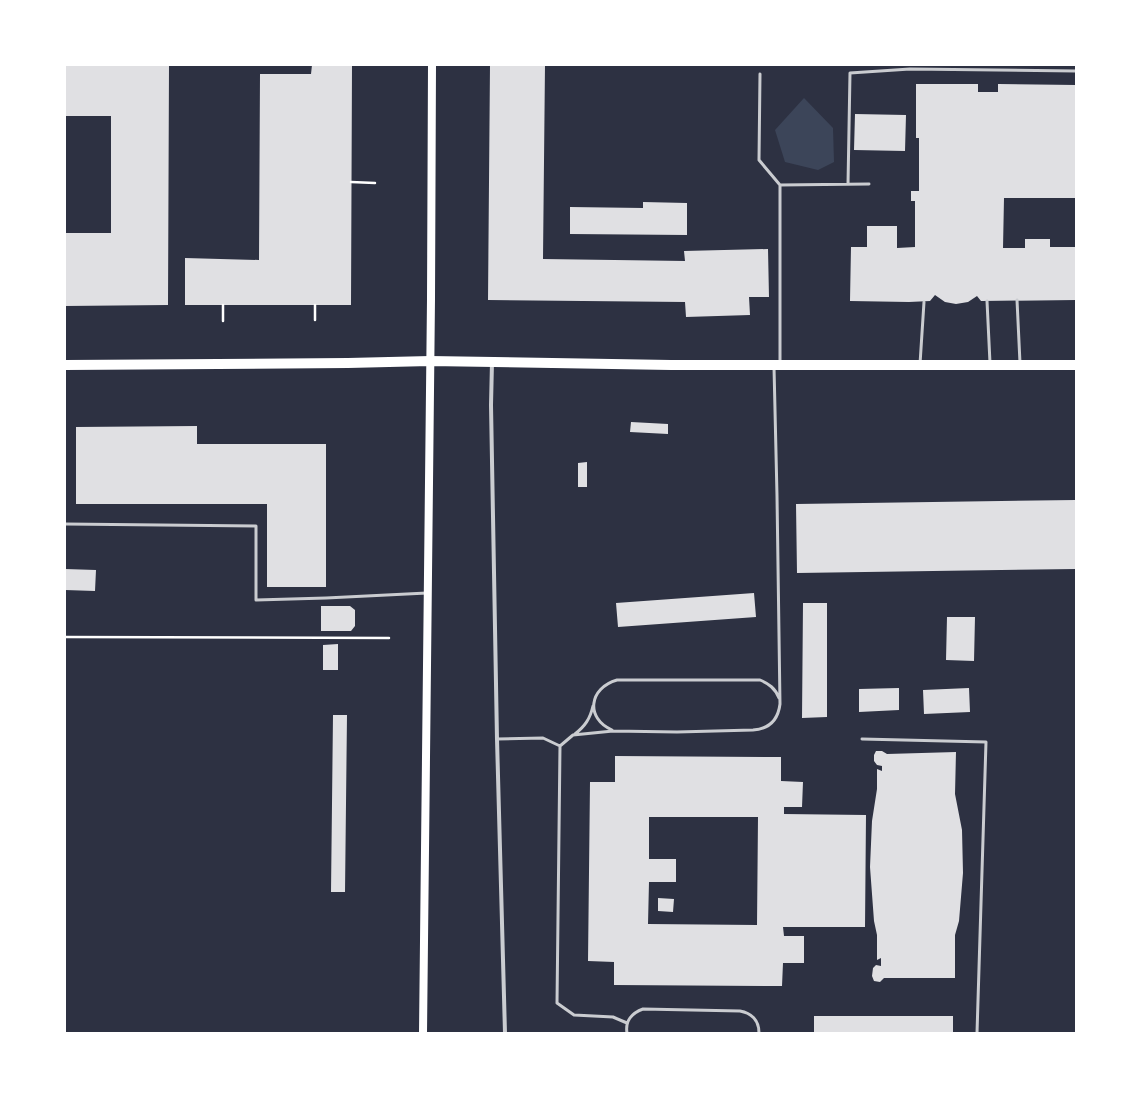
<svg xmlns="http://www.w3.org/2000/svg" width="1141" height="1098" font-family="'Source Sans 3',sans-serif">
<style>
.green{fill:#3c4559}
.building{fill:#e0e0e3;fill-rule:evenodd}
.lines{fill:none;stroke-linecap:round;stroke-linejoin:round}
.path{stroke:#fff;stroke-width:2.5}
.service{stroke:#caccd0;stroke-width:3}
.minor{stroke:#caccd0;stroke-width:4}
.secondary{stroke:#fff;stroke-width:8}
.primary{stroke:#fff;stroke-width:10}
</style>
<rect width="100%" height="100%" fill="#2d3142"/>
<path class="green" d="M 804,98 L 833,128 L 834,162 L 818,170 L 785,162 L 775,130 Z"/>
<path class="building" d="M 65,65 L 169,65 L 168,305 L 65,306 L 65,233 L 111,233 L 111,116 L 65,116 Z
M 312,65 L 352,65 L 351,305 L 185,305 L 185,258 L 259,260 L 260,74 L 311,74 Z
M 490,65 L 545,65 L 543,259 L 685,261 L 684,251 L 768,249 L 769,297 L 749,297 L 750,315 L 686,317 L 685,302 L 488,300 Z
M 916,84 L 978,84 L 978,92 L 998,92 L 998,84 L 1076,85 L 1076,198 L 1004,198 L 1003,248 L 1025,248 L 1025,239 L 1050,239 L 1050,247 L 1076,247 L 1076,300 L 981,301 L 977,296 L 968,302 L 956,304 L 945,302 L 935,295 L 930,301 L 909,302 L 850,301 L 851,247 L 867,247 L 867,226 L 897,226 L 897,248 L 915,247 L 915,201 L 911,201 L 911,191 L 919,191 L 919,138 L 916,138 Z
M 855,114 L 906,115 L 905,151 L 854,150 Z
M 643,202 L 687,203 L 687,235 L 570,234 L 570,207 L 643,208 Z
M 631,422 L 668,424 L 668,434 L 630,432 Z
M 197,426 L 197,444 L 326,444 L 326,587 L 267,587 L 267,504 L 76,504 L 76,427 Z
M 587,462 L 587,487 L 578,487 L 578,463 Z
M 1076,500 L 1076,569 L 797,573 L 796,504 Z
M 65,569 L 96,570 L 95,591 L 65,590 Z
M 754,593 L 756,617 L 618,627 L 616,603 Z
M 803,603 L 827,603 L 827,717 L 802,718 Z
M 321,606 L 350,606 L 355,610 L 355,626 L 351,631 L 321,631 Z
M 947,617 L 975,617 L 974,661 L 946,660 Z
M 338,644 L 338,670 L 323,670 L 323,645 Z
M 899,688 L 899,710 L 859,712 L 859,689 Z
M 969,688 L 970,712 L 924,714 L 923,690 Z
M 333,715 L 347,715 L 345,892 L 331,892 Z
M 876,751 L 882,751 L 887,754 L 956,752 L 955,794 L 962,830 L 963,873 L 959,921 L 955,935 L 955,978 L 884,978 L 880,982 L 874,981 L 872,976 L 873,968 L 876,965 L 881,966 L 881,958 L 877,960 L 877,935 L 874,921 L 870,867 L 872,821 L 877,789 L 877,769 L 882,771 L 882,766 L 877,765 L 874,761 L 874,755 Z
M 615,756 L 781,757 L 781,781 L 803,782 L 802,807 L 784,807 L 784,814 L 866,815 L 865,927 L 783,927 L 784,936 L 804,936 L 804,963 L 783,963 L 782,986 L 614,985 L 614,962 L 588,961 L 590,782 L 615,782 ZM 649,817 L 758,817 L 757,925 L 648,924 L 649,882 L 676,882 L 676,859 L 649,859 Z
M 658,898 L 674,899 L 673,912 L 658,911 Z
M 814,1016 L 953,1016 L 953,1033 L 814,1033 Z"/>
<g class="lines">
<path class="path" d="M 351,182 L 375,183
M 315,320 L 315,305
M 223,321 L 223,305
M 65,637 L 389,638"/>
<path class="service" d="M 760,74 L 759,160 L 780,185
M 848,184 L 850,73 L 910,69 L 1076,71
M 1017,300 L 1020,363
M 987,301 L 990,363
M 780,362 L 780,185 L 869,184
M 920,364 L 924,302
M 65,524 L 256,526 L 256,600 L 326,598 L 427,593
M 612,730 C 585,718 589,688 617,680 L 760,680 C 769,684 775,688 779,698
M 575,734 C 585,726 590,719 593,706
M 497,739 L 543,738 L 560,746 L 557,1003 L 574,1015 L 613,1017 L 627,1023
M 862,739 L 986,742 L 977,1033
M 560,746 L 573,735 L 613,731 L 677,732 L 753,730 C 769,729 778,720 780,704 L 777,496 L 774,367
M 627,1033 C 625,1021 632,1013 643,1009 L 740,1011 C 751,1013 759,1020 759,1033"/>
<path class="minor" d="M 492,362 L 491,405 L 497,739 L 505,1033"/>
<path class="secondary" d="M 423,1033 L 431,299 L 432,65"/>
<path class="primary" d="M 65,365 L 348,363 L 430,361 L 671,365 L 1076,365"/>
</g>
<rect width="1141" height="1098" fill="none" stroke="#ffffff" stroke-width="132"/>
</svg>
